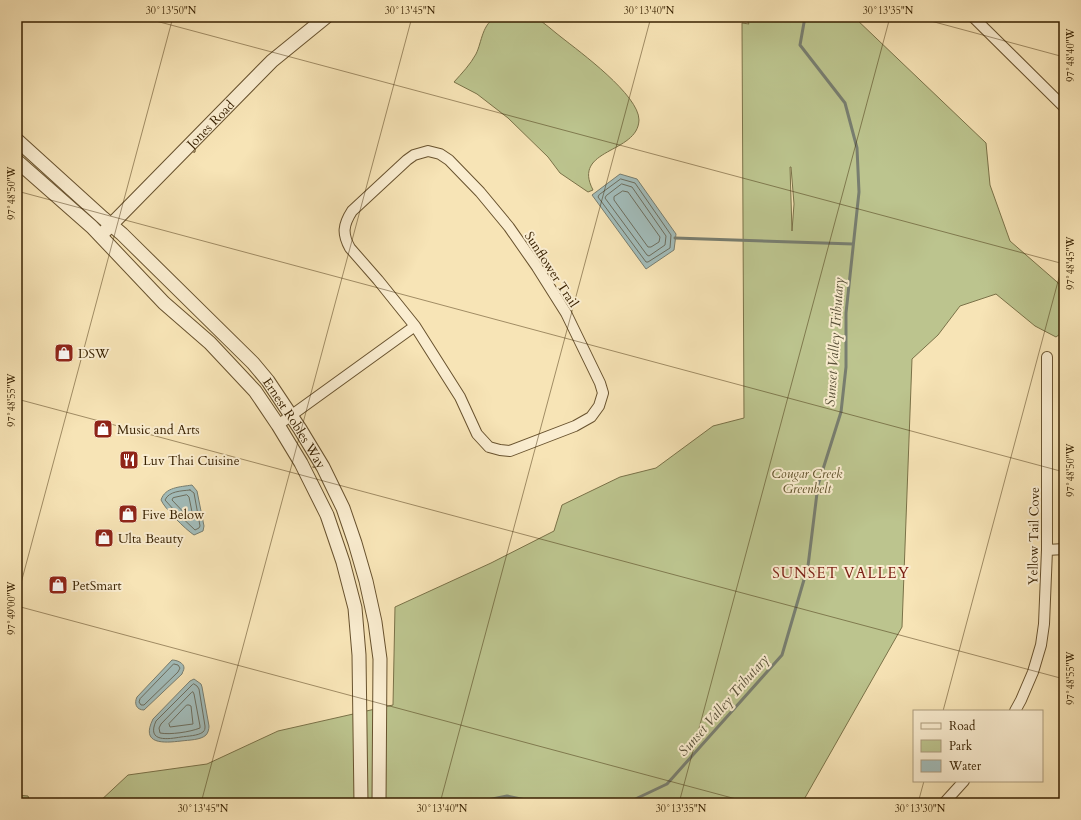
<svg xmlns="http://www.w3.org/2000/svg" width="1081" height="820" font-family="Cardo,serif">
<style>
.green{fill:#bcc48e;stroke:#7a7248;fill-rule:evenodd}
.water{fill:#a2bcba;stroke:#787e70}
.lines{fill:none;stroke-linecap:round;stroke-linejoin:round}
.shore{stroke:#6d6e5e;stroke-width:1}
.stream{stroke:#787e70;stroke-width:3}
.minor-casing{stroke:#68522e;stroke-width:12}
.tertiary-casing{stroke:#68522e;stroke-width:15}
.minor{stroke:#faedd0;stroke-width:10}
.tertiary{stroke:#faedd0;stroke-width:13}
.ticks{fill:none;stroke:#382101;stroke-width:1;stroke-opacity:0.45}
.labels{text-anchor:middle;stroke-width:4;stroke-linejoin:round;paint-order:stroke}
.street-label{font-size:13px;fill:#382101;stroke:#faedd0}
.poi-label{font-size:13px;fill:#382101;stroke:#faedd0;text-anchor:start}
.park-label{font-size:13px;font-style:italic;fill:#60522b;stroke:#faedd0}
.water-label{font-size:14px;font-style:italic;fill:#585038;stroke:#faedd0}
.quarter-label{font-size:15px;letter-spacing:1px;fill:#7a1f14;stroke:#faedd0}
.neatline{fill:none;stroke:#382101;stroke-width:1.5}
.ticks-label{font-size:10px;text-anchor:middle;fill:#382101}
</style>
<rect width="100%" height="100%" fill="#f7e4b6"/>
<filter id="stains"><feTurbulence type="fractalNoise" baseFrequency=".005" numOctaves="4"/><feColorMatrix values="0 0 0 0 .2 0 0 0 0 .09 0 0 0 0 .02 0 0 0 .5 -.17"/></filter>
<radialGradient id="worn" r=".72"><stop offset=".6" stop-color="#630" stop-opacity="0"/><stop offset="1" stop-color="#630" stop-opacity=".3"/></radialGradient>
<path class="green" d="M 497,17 C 504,17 531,15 536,18 C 545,23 553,31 561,37 C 580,52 639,95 639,120 C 638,154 571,148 593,190 L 588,192 L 560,173 L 548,157 L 508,118 L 477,94 L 454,82 C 462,73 470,65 476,54 C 482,42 482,23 497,17 Z
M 745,17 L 854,17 L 986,143 L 990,185 L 1010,241 L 1064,288 L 1064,331 L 1056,337 L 1035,326 L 996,294 L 960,306 L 938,335 L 912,359 L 902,627 L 802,803 L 756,803 L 755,801 L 754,803 L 98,803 L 128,775 L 207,764 L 278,731 L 393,705 L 395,607 L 491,563 L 554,531 L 562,505 L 620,477 L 656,468 L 713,426 L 744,418 L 742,23 L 749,24 ZM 791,167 L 794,204 L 792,231 L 790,167 Z
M 17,795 L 28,796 L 31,803 L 17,803 Z"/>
<path class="water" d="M 620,174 L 637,179 L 676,234 L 674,250 L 646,269 L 592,195 Z
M 192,485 L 197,491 L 204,526 L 203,531 L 194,535 C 185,529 165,509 161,500 C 165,487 180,487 192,485 Z
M 172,660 C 177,660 184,663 184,668 C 184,670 182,673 182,674 L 144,710 C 136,710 134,703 137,697 Z
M 194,679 L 201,684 L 202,687 L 209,726 C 209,729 208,733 206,735 C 201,740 189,740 181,741 C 164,743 140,745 153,719 L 190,681 Z"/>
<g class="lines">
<path class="shore" d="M 621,179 L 635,183 L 671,235 L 670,248 L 648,262 L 646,262 L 598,197 L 599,195 Z
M 622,184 L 632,187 L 666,236 L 665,245 L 649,256 L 647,255 L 605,198 L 606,196 Z
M 623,191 L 628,192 L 660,237 L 659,242 L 651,247 L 648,247 L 614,200 L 614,197 Z
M 190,490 L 194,493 L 200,526 L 199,528 L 195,530 L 175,511 L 165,500 C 169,491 181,491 190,490 Z
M 187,495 L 189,497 L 193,517 L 192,520 L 190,519 L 172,500 L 173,498 Z
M 174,664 L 178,665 L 180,668 L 178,672 L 144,705 L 141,705 L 139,702 L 140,699 Z
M 194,684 L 197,686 L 199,689 L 205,726 C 205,729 205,730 203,732 C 198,736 187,736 181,737 C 169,739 146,743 156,721 L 192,685 Z
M 193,692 L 194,694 L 200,726 L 200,728 C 190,732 170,735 160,733 L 159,728 L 161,724 L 191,693 Z
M 187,705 L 189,705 L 191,706 L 193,724 L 170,727 L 169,724 Z"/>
<path class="stream" d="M 675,238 L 853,244
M 473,803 L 507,796 L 540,803
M 627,803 L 667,784 L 782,655 L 808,566 L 818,485 L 841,412 L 846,367 L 846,313 L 859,192 L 857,148 L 845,103 L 800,45 L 805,17"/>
<g class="minor-casing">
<path id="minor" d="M 973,17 L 1064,107
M 428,151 L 440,154 L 449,160 L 480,192 L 509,227 L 537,267 L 566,313 L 600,383 L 603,393 L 599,406 L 591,417 L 575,426 L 510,451 L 500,450 L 489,447 L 477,434 L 460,397 L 415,326 L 378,280 L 350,248 C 342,234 343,225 352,211 L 407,160 L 414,155 Z
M 278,425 L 415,326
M 1047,550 L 1064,549
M 1015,711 L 1021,700 L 1033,672 L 1041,645 L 1044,624 L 1047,550 L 1047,357
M 944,803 L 964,781"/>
</g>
<g class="tertiary-casing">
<g id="tertiary">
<path id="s1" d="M 17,140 L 103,218 L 122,234 L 253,363 L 268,381 L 300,429 L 323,467 L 343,508 L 355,543 L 366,581 L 375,622 L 380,659 L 379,803"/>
<path d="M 17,161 L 92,227 L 164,303 L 210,343 L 255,391 L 278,425 L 301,463 L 327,515 L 343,562 L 355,608 L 359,655 L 361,803"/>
<path id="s2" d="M 105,231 L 272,61 L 326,17"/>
</g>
</g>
<use href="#minor" class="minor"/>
<use href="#tertiary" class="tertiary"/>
</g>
<path class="ticks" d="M 141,17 L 1064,264M 916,17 L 1064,57M 17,191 L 1064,472M 17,399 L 1064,679M 17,598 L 173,17M 17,606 L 751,803M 943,711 L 1064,259M 201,803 L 412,17M 440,803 L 651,17M 679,803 L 890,17M 918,803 L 924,781"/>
<defs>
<g id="shop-square" transform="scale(1)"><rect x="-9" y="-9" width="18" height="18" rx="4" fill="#8f2418" stroke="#faedd0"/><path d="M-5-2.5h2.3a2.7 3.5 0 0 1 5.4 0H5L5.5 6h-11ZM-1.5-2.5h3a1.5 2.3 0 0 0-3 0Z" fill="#fff"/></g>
<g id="restaurant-square" transform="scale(1)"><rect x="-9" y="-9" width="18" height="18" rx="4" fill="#8f2418" stroke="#faedd0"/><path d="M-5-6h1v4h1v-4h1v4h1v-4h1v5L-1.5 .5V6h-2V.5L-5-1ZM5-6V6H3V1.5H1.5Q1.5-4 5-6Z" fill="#fff"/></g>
</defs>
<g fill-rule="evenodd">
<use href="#shop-square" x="64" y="353"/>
<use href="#shop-square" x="103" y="429"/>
<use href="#restaurant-square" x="129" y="460"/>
<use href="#shop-square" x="128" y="514"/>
<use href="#shop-square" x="104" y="538"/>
<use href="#shop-square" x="58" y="585"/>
</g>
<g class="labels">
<g class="street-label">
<text dy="5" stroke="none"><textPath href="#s2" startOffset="150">Jones Road</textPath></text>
<text transform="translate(552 269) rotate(57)" y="5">Sunflower Trail</text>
<text dy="5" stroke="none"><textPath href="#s1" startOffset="398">Ernest Robles Way</textPath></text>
<text transform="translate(1033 536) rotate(-89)" y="5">Yellow Tail Cove</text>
</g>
<g class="poi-label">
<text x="78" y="358">DSW</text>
<text x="117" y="434">Music and Arts</text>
<text x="143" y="465">Luv Thai Cuisine</text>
<text x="142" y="519">Five Below</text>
<text x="118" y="543">Ulta Beauty</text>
<text x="72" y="590">PetSmart</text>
</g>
<g class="park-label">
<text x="807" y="478">Cougar Creek<tspan x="807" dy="15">Greenbelt</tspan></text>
</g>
<g class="water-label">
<text transform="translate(834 342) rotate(-86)" y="5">Sunset Valley Tributary</text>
<text transform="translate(723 705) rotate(-49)" y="5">Sunset Valley Tributary</text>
</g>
<g class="quarter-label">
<text x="841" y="578">SUNSET VALLEY</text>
</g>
</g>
<rect width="1081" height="820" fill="none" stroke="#f7e4b6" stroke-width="44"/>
<rect x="913" y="710" width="130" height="72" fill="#faedd0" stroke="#ac9b7d"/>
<rect x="921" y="723" width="20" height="6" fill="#faedd0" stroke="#ac9b7d"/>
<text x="949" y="730" font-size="12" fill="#382101">Road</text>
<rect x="921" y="740" width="20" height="12" fill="#bcc48e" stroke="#ac9b7d"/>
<text x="949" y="750" font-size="12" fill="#382101">Park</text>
<rect x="921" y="760" width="20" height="12" fill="#a2bcba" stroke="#ac9b7d"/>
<text x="949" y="770" font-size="12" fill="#382101">Water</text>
<rect x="22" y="22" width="1037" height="776" class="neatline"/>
<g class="ticks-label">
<text x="171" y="14">30°13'50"N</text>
<text x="410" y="14">30°13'45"N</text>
<text x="649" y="14">30°13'40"N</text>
<text x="888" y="14">30°13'35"N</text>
<text transform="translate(1070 55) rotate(-90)" y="4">97°48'40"W</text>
<text transform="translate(11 193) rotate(-90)" y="4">97°48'50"W</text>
<text transform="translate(1070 263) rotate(-90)" y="4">97°48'45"W</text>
<text transform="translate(11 400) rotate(-90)" y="4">97°48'55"W</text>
<text transform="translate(1070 470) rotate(-90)" y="4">97°48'50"W</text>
<text transform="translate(11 608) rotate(-90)" y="4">97°49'00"W</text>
<text transform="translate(1070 678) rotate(-90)" y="4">97°48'55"W</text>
<text x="203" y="812">30°13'45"N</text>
<text x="442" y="812">30°13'40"N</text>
<text x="681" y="812">30°13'35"N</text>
<text x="920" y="812">30°13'30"N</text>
</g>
<rect width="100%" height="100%" filter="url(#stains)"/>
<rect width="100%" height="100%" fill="url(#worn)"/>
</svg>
